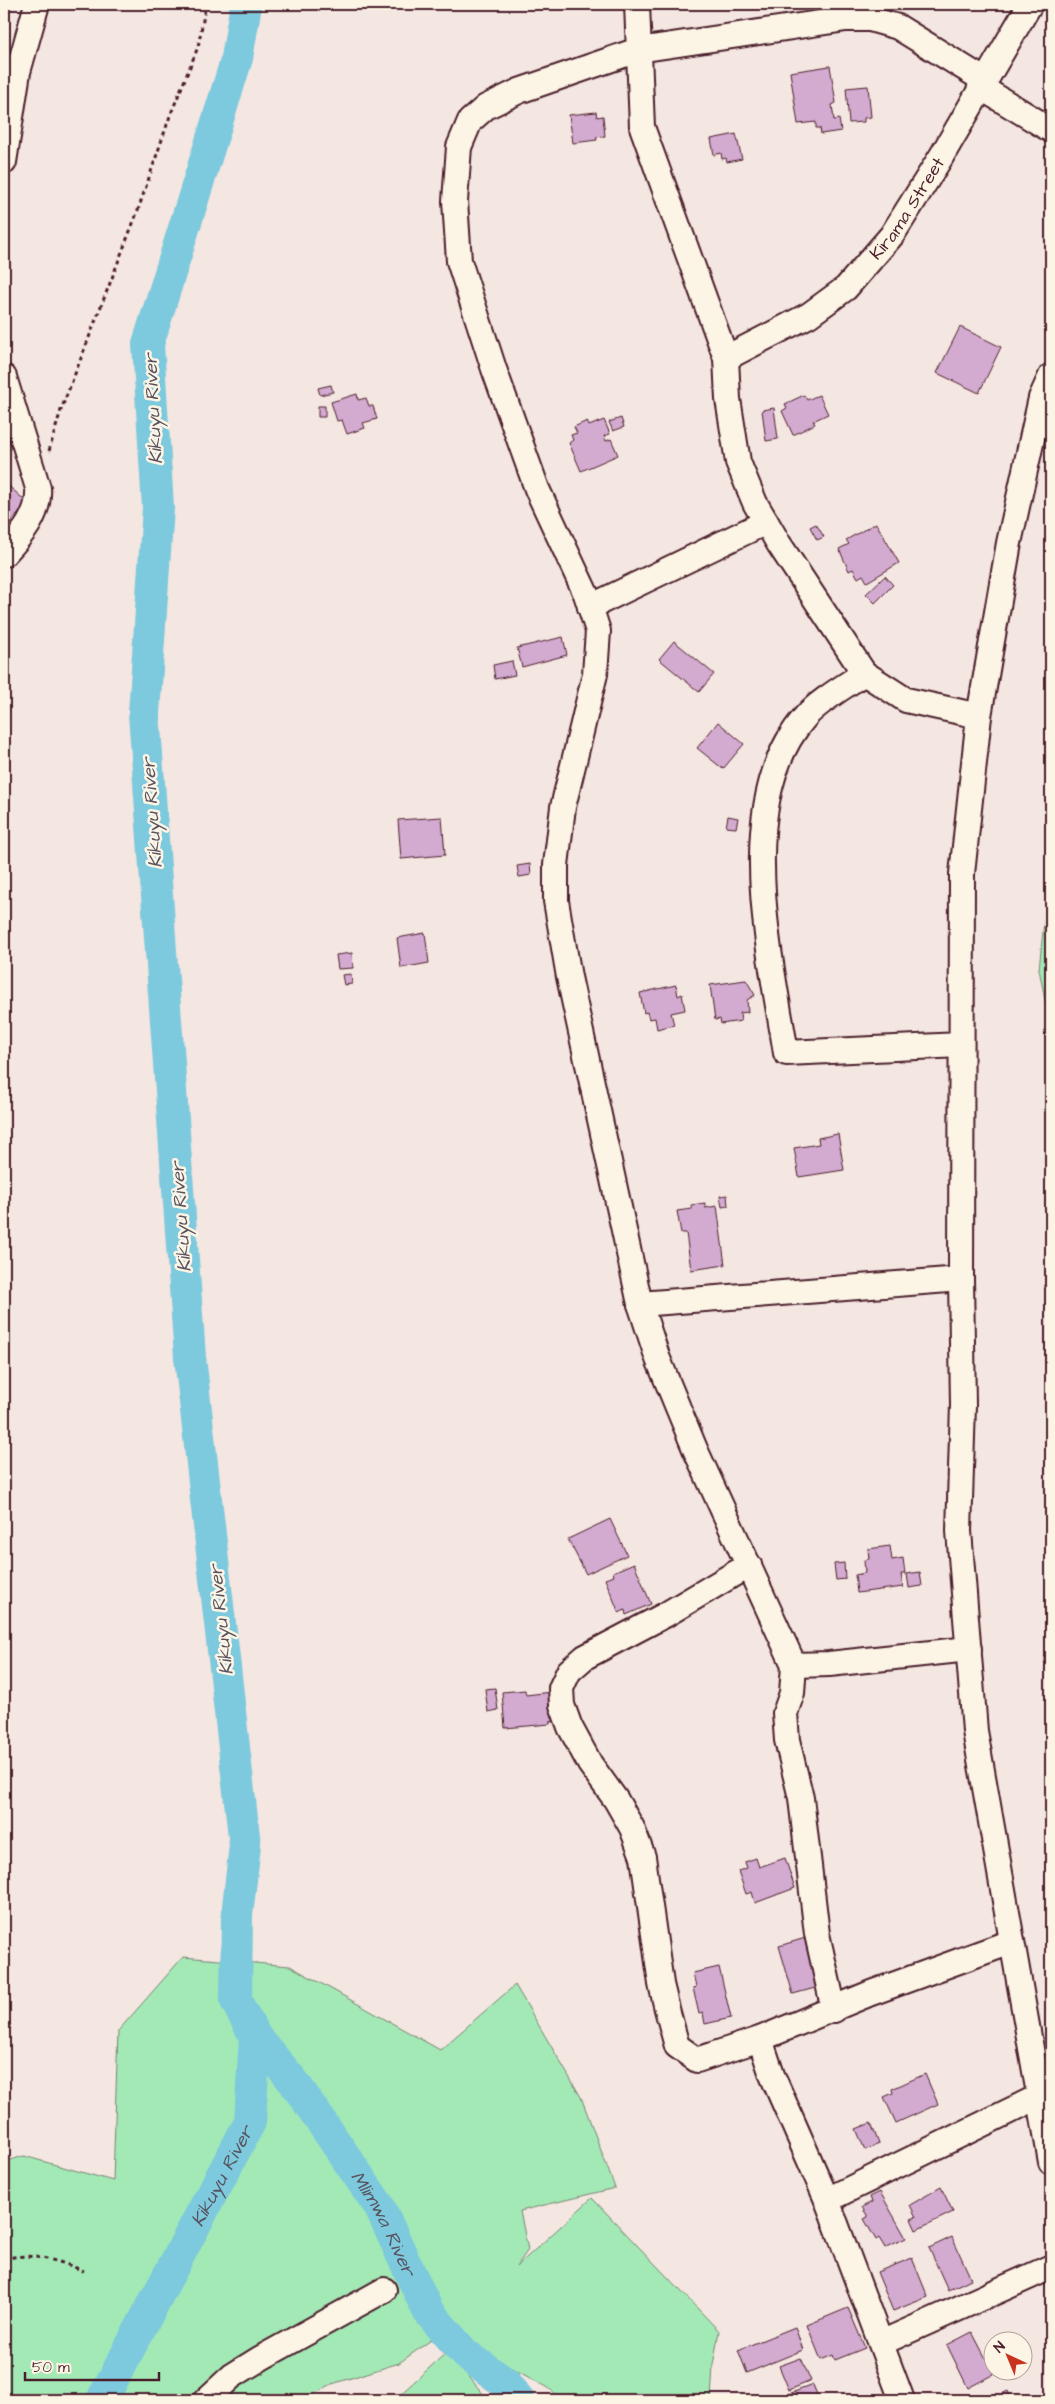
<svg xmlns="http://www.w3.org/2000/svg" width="1055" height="2404" font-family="'Architects Daughter',sans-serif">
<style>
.green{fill:#a3e9b6;stroke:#768470}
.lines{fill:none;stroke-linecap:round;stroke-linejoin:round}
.river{stroke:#7dc9dd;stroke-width:32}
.building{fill:#d3aad0;stroke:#4a1f2b}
.minor-casing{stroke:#4a1f2b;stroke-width:28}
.path{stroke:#4a1f2b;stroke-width:3;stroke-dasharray:4 4;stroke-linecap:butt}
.minor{stroke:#fcf5e5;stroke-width:24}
.labels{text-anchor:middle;stroke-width:5;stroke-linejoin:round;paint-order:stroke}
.street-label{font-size:18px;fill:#4a1f2b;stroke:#fcf5e5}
.water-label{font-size:19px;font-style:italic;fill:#595260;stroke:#fcf5e5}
</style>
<rect width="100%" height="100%" fill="#f4e6e1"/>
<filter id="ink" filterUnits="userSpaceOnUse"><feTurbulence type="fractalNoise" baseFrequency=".02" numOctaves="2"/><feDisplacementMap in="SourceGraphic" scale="10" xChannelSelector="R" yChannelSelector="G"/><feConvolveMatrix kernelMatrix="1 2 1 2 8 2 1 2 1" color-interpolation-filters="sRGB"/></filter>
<g filter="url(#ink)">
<path class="green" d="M 1051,855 L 1051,1031 L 1039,969 Z
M 183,1957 L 290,1966 L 440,2050 L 515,1985 L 581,2097 L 615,2188 L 520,2211 L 528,2250 L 516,2267 L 592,2198 L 719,2331 L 713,2365 L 711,2400 L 564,2400 L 547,2387 L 489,2356 L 455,2323 L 399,2363 L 332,2384 L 302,2400 L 4,2400 L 4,2162 L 24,2156 L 113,2181 L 118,2031 Z
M 448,2351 L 488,2400 L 394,2400 Z"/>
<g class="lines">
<g class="river">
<path id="s1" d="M 255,2036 L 294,2082 L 379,2206 L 428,2311 L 465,2354 L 507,2384 L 519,2400"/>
<path id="s2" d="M 102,2400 L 250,2122 L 255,2036 L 236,2001 L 237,1915 L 245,1845 L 190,1357 L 144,713 L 158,508 L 148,344 L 237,58 L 246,4"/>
</g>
</g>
<path class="building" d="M 830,66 L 836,103 L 832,105 L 834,120 L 839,119 L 841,131 L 821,134 L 820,128 L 816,128 L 816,122 L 798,124 L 790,72 Z
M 868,86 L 871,117 L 864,118 L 864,122 L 849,123 L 846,88 Z
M 596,112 L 597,117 L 603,116 L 605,136 L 596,137 L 597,140 L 573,143 L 569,115 Z
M 736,134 L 742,159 L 727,162 L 726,158 L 722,159 L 721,153 L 714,155 L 711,139 Z
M 960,327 L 1001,347 L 979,393 L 937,373 Z
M 331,385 L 333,392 L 320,395 L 318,388 Z
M 357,394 L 358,400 L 366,398 L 369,406 L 373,406 L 377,419 L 363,423 L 365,428 L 347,434 L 342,420 L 337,421 L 331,402 Z
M 804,395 L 807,400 L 819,395 L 828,414 L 813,421 L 815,424 L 793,435 L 782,411 L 787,408 L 785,404 Z
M 318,406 L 325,406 L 325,417 L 318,417 Z
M 774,408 L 778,439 L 766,441 L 762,410 Z
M 621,418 L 624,427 L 613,431 L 609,422 Z
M 604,420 L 610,434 L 604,436 L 606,441 L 611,439 L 618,455 L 581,471 L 569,443 L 573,440 L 571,435 L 577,433 L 574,427 L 587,421 L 589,426 Z
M 4,482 L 28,503 L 10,523 L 4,517 Z
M 876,523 L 899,563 L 867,582 L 863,575 L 858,578 L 853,569 L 849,571 L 839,549 L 849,544 L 846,540 Z
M 816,524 L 824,537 L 817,540 L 810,527 Z
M 885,576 L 893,585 L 875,603 L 866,594 Z
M 563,637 L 567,655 L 522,667 L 517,648 Z
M 674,641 L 714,674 L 699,692 L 659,659 Z
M 512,661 L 515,675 L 495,679 L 493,665 Z
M 718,722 L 744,744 L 723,769 L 697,748 Z
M 728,816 L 738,818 L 736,828 L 726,827 Z
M 442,817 L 445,855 L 401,859 L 398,820 Z
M 530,864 L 531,875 L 519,877 L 517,866 Z
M 425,933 L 429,963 L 401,968 L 397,938 Z
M 352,953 L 353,968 L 338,969 L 336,955 Z
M 351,974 L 352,984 L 344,985 L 342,975 Z
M 746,980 L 755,995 L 747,1000 L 748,1012 L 740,1013 L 741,1021 L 721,1024 L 720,1019 L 715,1020 L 710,985 Z
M 676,985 L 678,996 L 682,994 L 685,1010 L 671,1013 L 674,1025 L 657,1029 L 655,1018 L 649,1019 L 647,1012 L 644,1013 L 640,993 Z
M 838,1134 L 844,1170 L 799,1177 L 794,1148 L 819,1144 L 818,1138 Z
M 727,1195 L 728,1206 L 722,1207 L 720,1196 Z
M 705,1203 L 705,1208 L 717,1206 L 725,1265 L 691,1270 L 686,1233 L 681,1233 L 677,1211 L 692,1209 L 691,1205 Z
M 610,1519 L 627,1555 L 586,1574 L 568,1539 Z
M 890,1546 L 892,1560 L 903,1558 L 905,1574 L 901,1574 L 903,1587 L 857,1593 L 855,1575 L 865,1573 L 864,1560 L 869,1559 L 868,1549 Z
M 634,1563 L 651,1604 L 626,1615 L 625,1610 L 619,1613 L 605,1579 L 614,1576 L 613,1572 Z
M 844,1563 L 845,1579 L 836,1580 L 834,1564 Z
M 920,1572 L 922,1586 L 909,1588 L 907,1574 Z
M 495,1688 L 498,1710 L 488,1712 L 485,1689 Z
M 525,1690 L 526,1695 L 551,1692 L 554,1721 L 550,1722 L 550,1724 L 505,1728 L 502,1692 Z
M 756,1858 L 759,1867 L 785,1858 L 795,1888 L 755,1903 L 752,1892 L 746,1894 L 738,1871 L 747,1868 L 745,1862 Z
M 812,1936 L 826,1985 L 793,1994 L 779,1946 Z
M 719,1967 L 731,2018 L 705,2024 L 703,2013 L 699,2014 L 693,1988 L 696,1987 L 693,1973 Z
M 925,2074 L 938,2104 L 896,2123 L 884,2097 L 893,2093 L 892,2089 Z
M 871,2123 L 879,2144 L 865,2150 L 856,2129 Z
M 941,2187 L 953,2212 L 916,2230 L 911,2219 L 916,2217 L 910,2205 Z
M 880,2192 L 906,2238 L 885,2248 L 879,2238 L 876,2240 L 864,2219 L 868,2217 L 862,2207 L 872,2202 L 870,2197 Z
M 952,2237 L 971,2279 L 948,2290 L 929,2248 Z
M 912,2258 L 928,2297 L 893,2311 L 877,2272 Z
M 848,2308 L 865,2348 L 835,2360 L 833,2355 L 821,2360 L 807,2325 Z
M 795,2327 L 803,2350 L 747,2373 L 738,2350 Z
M 972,2332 L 994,2374 L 968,2388 L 947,2345 Z
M 801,2358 L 811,2381 L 789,2390 L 779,2366 Z
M 813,2385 L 819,2399 L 816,2400 L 772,2400 Z
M 1008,2391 L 1011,2398 L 1018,2394 L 1021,2400 L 989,2400 Z"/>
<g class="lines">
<g class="minor-casing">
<g id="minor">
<path d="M 637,4 L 642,127 L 726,358 L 728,399 L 738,462 L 755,503 L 779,544 L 864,673 L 906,700 L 979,716"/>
<path d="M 980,87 L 1051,130"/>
<path d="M 4,162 L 18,72 L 37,4"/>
<path id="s3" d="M 726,358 L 809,315 L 846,288 L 892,235 L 941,157 L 1030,4"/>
<path d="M 1051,376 L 1041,398 L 1009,543 L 979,716 L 962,874 L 961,1279 L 963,1405 L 959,1531 L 975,1731 L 1051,2162"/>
<path d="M 4,377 L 38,488 C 40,515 22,535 4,554"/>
<path d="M 590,607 L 766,522"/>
<path d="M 864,673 C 847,685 819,701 806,716 C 732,799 770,953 786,1053 L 961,1045"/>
<path d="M 640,1304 L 961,1279"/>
<path d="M 749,1565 L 665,1615 L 585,1657 L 569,1671 L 561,1688 L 562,1705 L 570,1727 L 590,1764 L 616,1800 L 632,1828 L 643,1857 L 661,1984 L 667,2009 L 677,2046 L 697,2060 L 760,2039"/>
<path d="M 794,1665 L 829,1664 L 969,1649"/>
<path d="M 834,2010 L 817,1934 L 801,1798 L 787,1740 L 785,1713 L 792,1693 L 794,1665 L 695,1449 L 658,1359 L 640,1304 L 569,977 L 556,901 L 556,865 L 563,807 L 595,674 L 598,631 L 586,594 L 537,489 L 494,369 L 459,261 L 455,201 L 459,147 L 470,121 L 486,107 L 519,91 L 638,50 L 846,19 L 870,19 L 898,27 L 984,80"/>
<path d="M 827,2200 L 1040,2096"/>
<path d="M 881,2343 L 1051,2267"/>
<path d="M 206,2400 L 232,2376 L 261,2358 L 384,2290"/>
<path d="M 902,2400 L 827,2200 L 772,2075 L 760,2039 L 871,1993 L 1011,1942"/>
</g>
</g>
<path class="path" d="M 49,451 L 61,410 L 137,213 L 170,116 L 198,47 L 206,4
M 4,2260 C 26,2250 63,2262 84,2271"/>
<use href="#minor" class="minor"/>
</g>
</g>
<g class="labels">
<g class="street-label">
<text dy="6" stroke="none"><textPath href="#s3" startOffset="240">Kirama Street</textPath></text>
</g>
<g class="water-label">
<text transform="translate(152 409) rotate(-93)" y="7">Kikuyu River</text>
<text transform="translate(151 813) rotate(-94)" y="7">Kikuyu River</text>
<text transform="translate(180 1217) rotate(-94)" y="7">Kikuyu River</text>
<text transform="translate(220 1620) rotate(-96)" y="7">Kikuyu River</text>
<text dy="7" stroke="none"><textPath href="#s2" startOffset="254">Kikuyu River</textPath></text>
<text dy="7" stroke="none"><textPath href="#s1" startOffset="228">Mlimwa River</textPath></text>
</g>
</g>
<rect width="1055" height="2404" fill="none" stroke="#fcf5e5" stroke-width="20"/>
<rect x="10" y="10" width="1035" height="2384" fill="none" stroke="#4a1f2b" stroke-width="2" filter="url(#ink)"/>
<g transform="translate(1008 2356) rotate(316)"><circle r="24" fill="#fcf5e5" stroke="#b59f9b"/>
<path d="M0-4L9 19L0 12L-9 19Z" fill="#c8321e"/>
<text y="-8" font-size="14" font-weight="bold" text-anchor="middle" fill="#4a1f2b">N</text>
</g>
<path d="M25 2372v8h134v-8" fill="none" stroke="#4a1f2b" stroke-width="2.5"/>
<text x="32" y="2372" font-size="15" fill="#4a1f2b" stroke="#fcf5e5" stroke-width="4" paint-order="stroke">50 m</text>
</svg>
